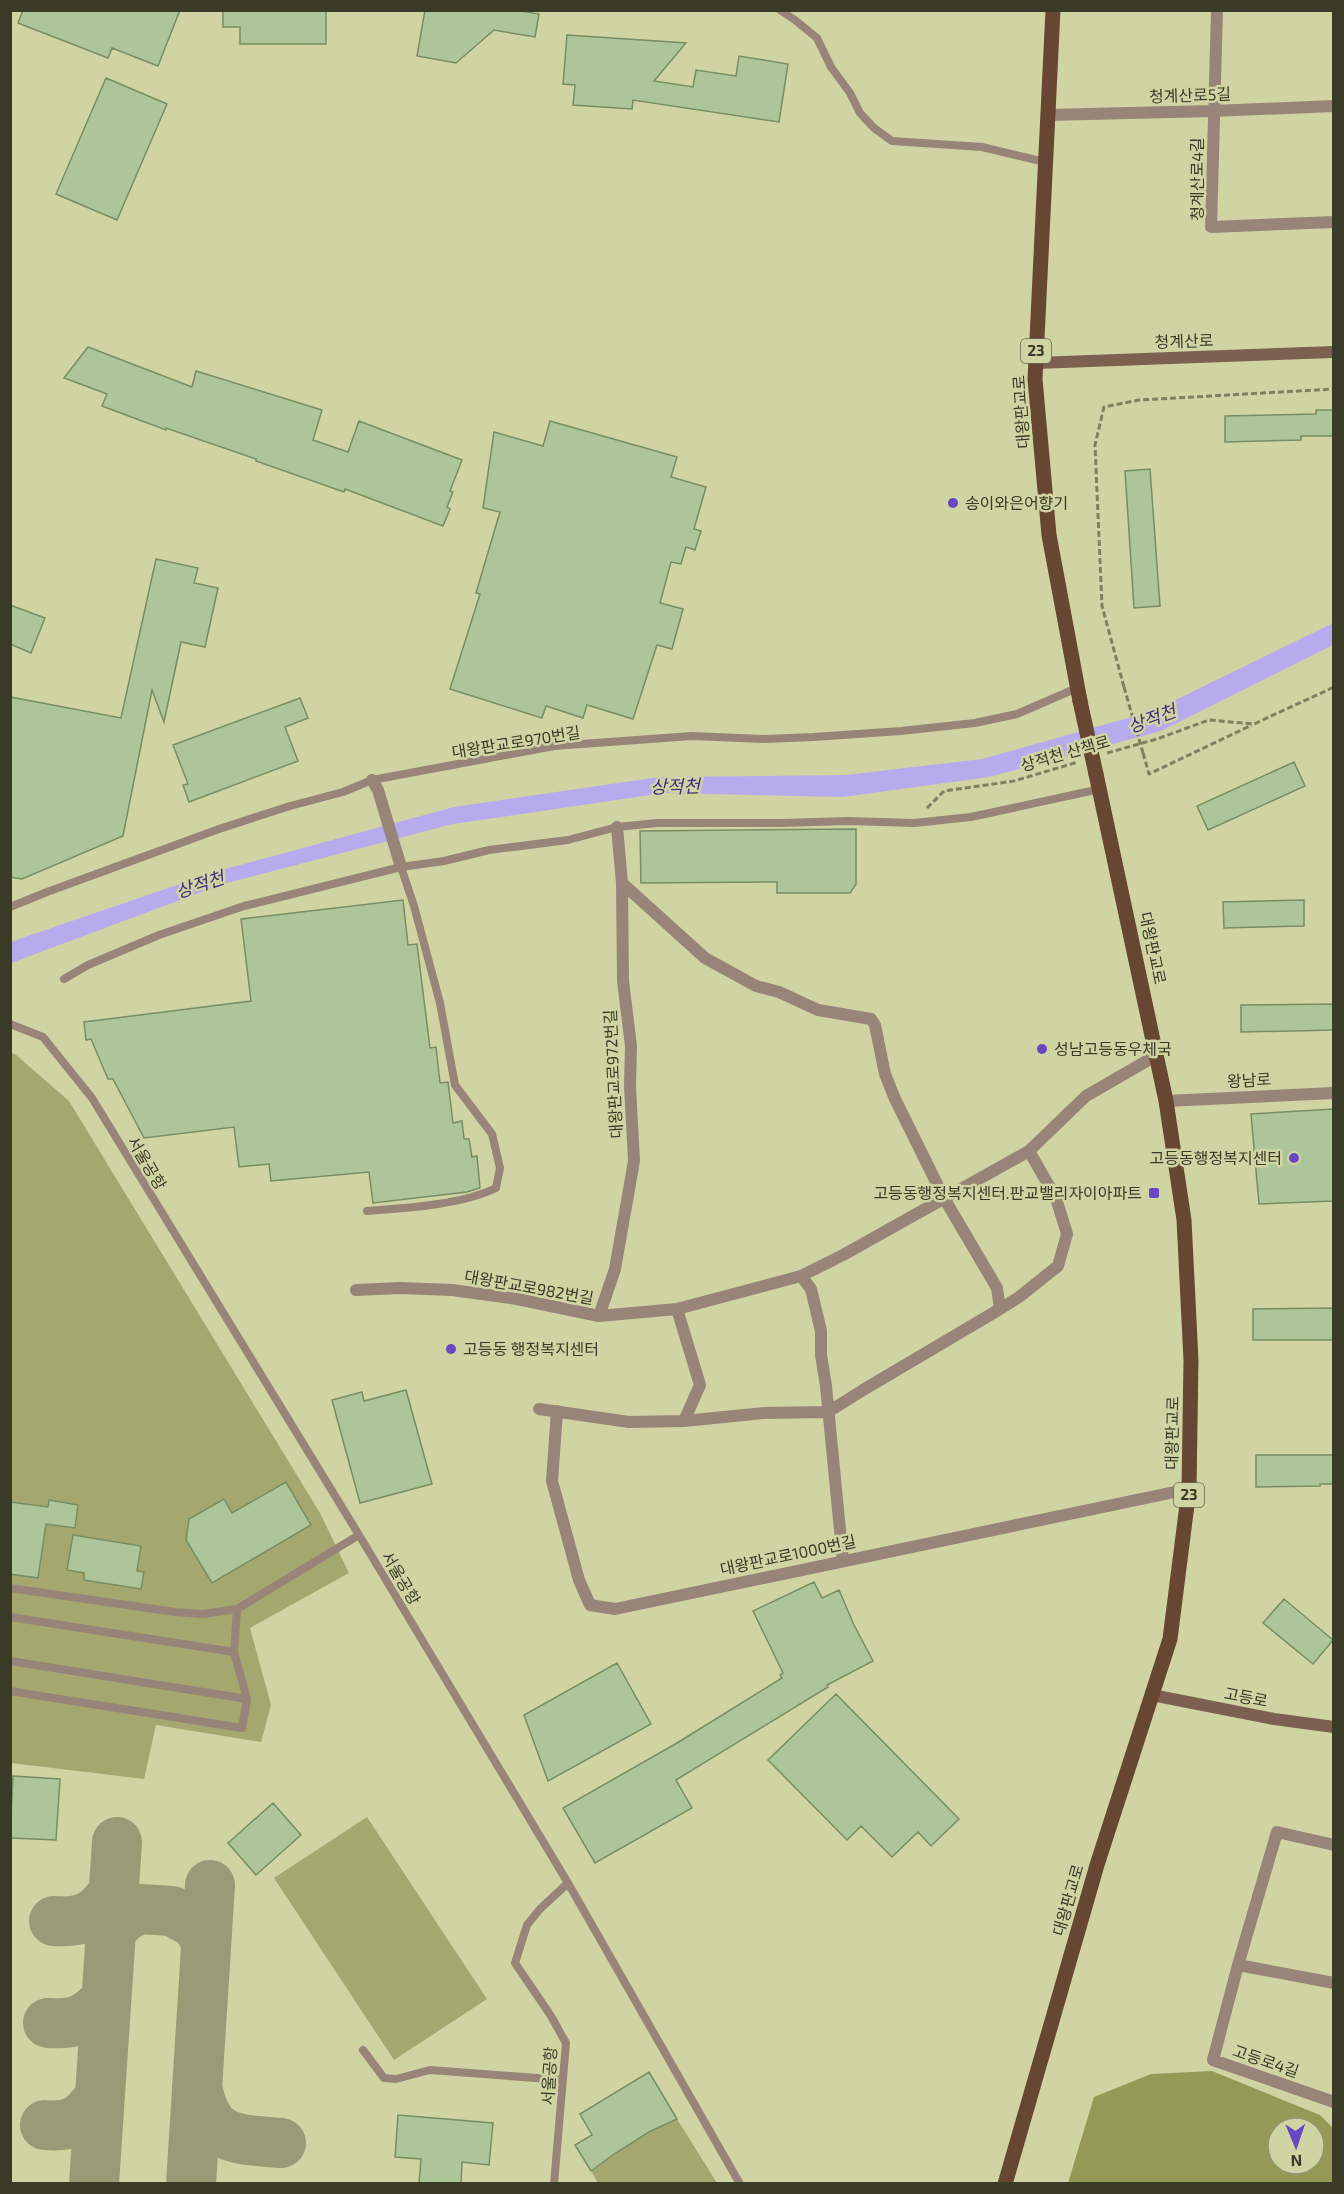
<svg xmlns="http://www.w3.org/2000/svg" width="1344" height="2194" font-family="'Exo 2','Noto Sans KR',sans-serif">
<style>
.green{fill:#a4a86f}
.forest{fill:#969955;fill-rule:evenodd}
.water{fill:#b6aced}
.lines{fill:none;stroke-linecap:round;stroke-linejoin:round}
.taxiway{stroke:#989c76;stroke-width:50}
.building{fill:#adc599;stroke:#778d63;stroke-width:1.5}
.path{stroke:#7e805f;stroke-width:3;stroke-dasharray:6 3;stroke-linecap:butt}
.lane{stroke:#988479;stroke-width:8}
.street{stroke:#988479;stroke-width:12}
.secondary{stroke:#7c6050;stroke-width:12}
.primary{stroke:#674632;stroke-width:15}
.path-bridge{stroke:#7e805f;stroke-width:3;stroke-dasharray:6 3;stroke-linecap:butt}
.primary-bridge{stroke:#674632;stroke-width:15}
.poi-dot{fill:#6847c0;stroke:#d0d4a3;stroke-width:2}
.labels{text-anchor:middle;stroke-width:5;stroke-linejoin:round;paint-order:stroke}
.shield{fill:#d0d4a3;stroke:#67694c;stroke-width:1.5}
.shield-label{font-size:15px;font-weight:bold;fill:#3a3b27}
.street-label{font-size:16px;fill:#3a3b27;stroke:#d0d4a3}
.poi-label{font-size:16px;fill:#3a3b27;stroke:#d0d4a3;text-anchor:start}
.water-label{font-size:18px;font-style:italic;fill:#412f79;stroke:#d0d4a3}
</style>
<rect width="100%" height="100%" fill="#d0d4a3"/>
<path class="green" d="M 11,1053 L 15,1054 L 69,1101 L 320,1513 L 349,1573 L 250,1628 L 271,1705 L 261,1742 L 156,1725 L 144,1779 L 11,1763 Z
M 367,1817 L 487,1999 L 394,2060 L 274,1878 Z
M 677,2119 L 717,2183 L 598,2183 L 591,2171 C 618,2150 646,2133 677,2119 Z"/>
<path class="forest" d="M 1212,2071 L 1320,2115 L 1333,2128 L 1333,2183 L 1068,2183 L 1094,2097 L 1151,2074 ZM 1278,2128 L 1314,2128 L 1314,2164 L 1278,2164 Z"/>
<path class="water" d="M 1333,623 L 1333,645 L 1161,731 L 989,777 L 843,797 L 664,793 L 453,824 L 223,884 L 11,963 L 10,943 L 19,939 L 218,871 L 454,807 L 659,777 L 846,775 L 982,759 L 1153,711 Z"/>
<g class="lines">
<path class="taxiway" d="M 54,1921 C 84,1923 96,1916 114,1892
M 111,1930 L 125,1916 L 140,1909 L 172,1911 L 196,1924 L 206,1941
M 48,2023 C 76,2025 88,2019 106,1999
M 197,2086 C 207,2141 233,2139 281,2143
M 45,2125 C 73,2128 84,2119 100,2096
M 94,2184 L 117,1842
M 191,2184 L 210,1885"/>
</g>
<path class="building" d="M 23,10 L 180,10 L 158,66 L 112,48 L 108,58 L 18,23 Z
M 223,10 L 326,10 L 326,44 L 240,44 L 240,27 L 223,27 Z
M 425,10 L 515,10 L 539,14 L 535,37 L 494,30 L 456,63 L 417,56 Z
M 567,35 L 686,43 L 654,81 L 693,87 L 696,70 L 736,76 L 739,56 L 788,64 L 779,122 L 633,100 L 632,109 L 573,105 L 575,85 L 563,84 Z
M 106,78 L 167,104 L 117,220 L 56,194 Z
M 88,347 L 192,387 L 196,371 L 322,410 L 313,440 L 348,452 L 359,421 L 462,460 L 450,491 L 453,492 L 447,507 L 450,509 L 443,526 L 345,489 L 344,492 L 256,461 L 256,459 L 166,428 L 166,430 L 102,406 L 107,394 L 64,378 Z
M 1316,410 L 1334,410 L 1334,436 L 1301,436 L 1301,440 L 1225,442 L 1225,416 L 1316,414 Z
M 550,421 L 677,457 L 671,477 L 706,487 L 694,529 L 701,531 L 695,550 L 686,547 L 681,564 L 671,562 L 660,603 L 683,609 L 672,649 L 657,645 L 633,719 L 587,705 L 583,718 L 546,706 L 542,718 L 450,689 L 480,594 L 476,593 L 500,512 L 483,508 L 494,432 L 543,446 Z
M 1150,469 L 1160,606 L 1134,608 L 1125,471 Z
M 156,559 L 198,568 L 194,583 L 218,588 L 205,647 L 181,642 L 164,722 L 152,690 L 123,836 L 22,879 L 10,877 L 10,697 L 121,718 Z
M 10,605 L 45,618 L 31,653 L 10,644 Z
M 300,698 L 308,718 L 285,727 L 298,761 L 189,802 L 183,785 L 188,784 L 173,745 Z
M 1294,762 L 1305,786 L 1208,830 L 1197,806 Z
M 856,829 L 856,884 L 850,893 L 777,893 L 777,882 L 641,883 L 640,831 Z
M 403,900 L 408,945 L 417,944 L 430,1048 L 436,1047 L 440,1083 L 448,1082 L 453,1123 L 462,1121 L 464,1139 L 469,1139 L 472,1157 L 477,1156 L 480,1188 L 467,1192 L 373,1203 L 369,1172 L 271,1181 L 269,1164 L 239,1167 L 234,1127 L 144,1138 L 113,1079 L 108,1079 L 91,1039 L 86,1040 L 84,1022 L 251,1001 L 241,919 Z
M 1304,900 L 1304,926 L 1224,928 L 1223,902 Z
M 1334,1004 L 1334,1030 L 1241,1032 L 1241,1005 Z
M 1334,1109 L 1334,1201 L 1259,1204 L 1251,1114 Z
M 1334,1308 L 1334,1340 L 1253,1340 L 1253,1309 Z
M 406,1390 L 432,1484 L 360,1503 L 332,1400 L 362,1392 L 364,1401 Z
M 1256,1455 L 1334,1455 L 1334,1484 L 1320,1484 L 1320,1486 L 1256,1487 Z
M 286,1482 L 311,1525 L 212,1583 L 186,1540 L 189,1519 L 224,1499 L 232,1513 Z
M 49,1500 L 78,1505 L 75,1528 L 46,1524 L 38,1578 L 10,1574 L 10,1502 L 48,1507 Z
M 73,1535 L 141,1546 L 137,1571 L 144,1572 L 141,1589 L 84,1580 L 84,1573 L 67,1570 Z
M 814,1582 L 822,1598 L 839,1590 L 854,1625 L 873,1661 L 827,1685 L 828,1687 L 676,1780 L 692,1808 L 595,1863 L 563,1808 L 677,1743 L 782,1678 L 780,1675 L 783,1673 L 753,1611 Z
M 1284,1599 L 1333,1640 L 1313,1664 L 1263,1623 Z
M 617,1663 L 651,1724 L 548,1781 L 524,1715 Z
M 836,1694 L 959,1819 L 931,1846 L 918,1832 L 892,1857 L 861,1826 L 847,1840 L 768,1760 Z
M 13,1776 L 60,1779 L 56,1840 L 10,1838 Z
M 273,1803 L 301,1835 L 256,1875 L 228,1843 Z
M 649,2072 L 677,2119 L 649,2132 L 614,2154 L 591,2171 L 575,2145 L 592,2135 L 580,2114 Z
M 398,2115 L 493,2123 L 489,2165 L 462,2162 L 461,2184 L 419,2184 L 421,2159 L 395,2157 Z"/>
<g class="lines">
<path class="path" d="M 1124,687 L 1102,606 L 1095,445 L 1104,407 L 1139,400 L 1334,389
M 1107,753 L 1157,739 L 1209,720 L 1254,724 L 1334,687
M 1143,753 L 1149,774 L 1252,725
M 927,808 L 944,791 L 1014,781 L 1078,762"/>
<path class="lane" d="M 780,10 L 795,20 L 817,38 L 831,67 L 850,93 L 860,113 L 874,128 L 892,141 L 982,147 L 1045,162
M 10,907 L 47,892 L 219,829 L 290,806 L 343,792 L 372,780 L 554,746 L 692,736 L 764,739 L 814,737 L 901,731 L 975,723 L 1017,714 L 1077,688
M 64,979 L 88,965 L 159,935 L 244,906 L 401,867 L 444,861 L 489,850 L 568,840 L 617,827 L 657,823 L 782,823 L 848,821 L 914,823 L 971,817 L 1100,789
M 10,1024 L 43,1037 L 92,1098 L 359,1535 L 568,1883 L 540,1909 L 527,1925 L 515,1963 L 551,2016 L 566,2043 L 554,2184
M 367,1211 C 406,1208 461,1205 496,1188 L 500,1168 L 492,1134 L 455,1085 L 440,1003 L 414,906 L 401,867
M 10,1588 L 175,1612 L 203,1614 L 237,1609 L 359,1535
M 10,1617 L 234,1652
M 10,1661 L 247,1699
M 10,1691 L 242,1728 L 247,1699 L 234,1652 L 237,1609
M 568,1883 L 740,2184
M 363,2050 L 384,2078 L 396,2079 L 430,2070 L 563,2080"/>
<path class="street" d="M 1217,10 L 1211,227 L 1334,222
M 1047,115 L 1213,111 L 1334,106
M 372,780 L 378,790 L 401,867
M 1166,1101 L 1334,1093
M 801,1276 L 811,1289 L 821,1331 L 821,1355 L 826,1386 L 843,1561
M 356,1290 L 400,1288 L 452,1290 L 517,1299 L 599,1316 L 677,1309 L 801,1276 L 843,1255 L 1029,1151 L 1086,1096 L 1157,1055
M 677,1309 L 700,1385 L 684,1421
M 1000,1309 L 1019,1297 L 1058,1266 L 1067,1234 L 1056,1198 L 1029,1151
M 599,1316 L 615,1269 L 634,1161 L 630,1086 L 631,1046 L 623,981 L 622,883 L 617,827
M 539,1409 L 629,1422 L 684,1421 L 764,1413 L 828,1412 L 863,1390 L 1000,1309 L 997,1288 L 944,1198 L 895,1099 L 885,1074 L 875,1025 L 871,1019 L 818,1010 L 779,992 L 756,986 L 705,958 L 622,883
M 557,1411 L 552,1481 L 579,1580 L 590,1605 L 615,1609 L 1189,1489
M 1334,1845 L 1277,1832 L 1238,1965 L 1213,2060 L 1334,2102
M 1238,1965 L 1334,1983"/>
<path class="secondary" d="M 1036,363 L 1334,352
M 1152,1695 L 1274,1719 L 1334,1727"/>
<path class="primary" d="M 1053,10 L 1035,379 L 1049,535 L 1080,701
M 1005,2184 L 1097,1865 L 1170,1639 L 1189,1489 L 1191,1360 L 1184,1220 L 1166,1101 L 1096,774"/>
<path class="path-bridge" d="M 1124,687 L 1143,753"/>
<path class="primary-bridge" d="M 1080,701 L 1096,774"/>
</g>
<g class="poi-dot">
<circle cx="953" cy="503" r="6"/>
<circle cx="1042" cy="1049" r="6"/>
<circle cx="1294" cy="1158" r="6"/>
<rect x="1148" y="1187" width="12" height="12" rx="3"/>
<circle cx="451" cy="1349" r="6"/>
</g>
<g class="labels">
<g class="shield">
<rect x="1021" y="339" width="30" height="24" rx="4.5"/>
<rect x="1174" y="1483" width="30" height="24" rx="4.5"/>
</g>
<g class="shield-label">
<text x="1036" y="356">23</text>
<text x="1189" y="1500">23</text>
</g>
<g class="street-label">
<text transform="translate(1190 95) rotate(-2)" y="6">청계산로5길</text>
<text transform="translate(1197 179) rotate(-90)" y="6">청계산로4길</text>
<text transform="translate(1184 341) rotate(-2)" y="6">청계산로</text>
<text transform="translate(1021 412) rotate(-94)" y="6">대왕판교로</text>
<text transform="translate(516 742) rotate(-9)" y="6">대왕판교로970번길</text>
<text transform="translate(1065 753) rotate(-16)" y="6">상적천 산책로</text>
<text transform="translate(1153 948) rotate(78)" y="6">대왕판교로</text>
<text transform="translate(613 1074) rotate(-93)" y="6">대왕판교로972번길</text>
<text transform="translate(1249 1080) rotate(-3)" y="6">왕남로</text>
<text transform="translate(147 1163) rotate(59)" y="6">서울공항</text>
<text transform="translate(529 1287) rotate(10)" y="6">대왕판교로982번길</text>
<text transform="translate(1172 1433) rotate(-89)" y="6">대왕판교로</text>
<text transform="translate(788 1555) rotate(-12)" y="6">대왕판교로1000번길</text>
<text transform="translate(401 1578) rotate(59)" y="6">서울공항</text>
<text transform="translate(1246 1697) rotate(11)" y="6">고등로</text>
<text transform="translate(1068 1900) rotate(-74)" y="6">대왕판교로</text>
<text transform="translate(1266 2061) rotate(19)" y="6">고등로4길</text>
<text transform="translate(549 2076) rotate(-87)" y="6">서울공항</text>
</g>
<g class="poi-label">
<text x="965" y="509">송이와은어향기</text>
<text x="1054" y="1055">성남고등동우체국</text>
<text x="1282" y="1164" text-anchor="end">고등동행정복지센터</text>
<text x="1142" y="1199" text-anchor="end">고등동행정복지센터.판교밸리자이아파트</text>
<text x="463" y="1355">고등동 행정복지센터</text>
</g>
<g class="water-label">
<text transform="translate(1152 719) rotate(-20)" y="6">상적천</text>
<text transform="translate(675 787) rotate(-1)" y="6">상적천</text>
<text transform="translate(200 885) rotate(-18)" y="6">상적천</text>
</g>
</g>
<rect width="1344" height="2194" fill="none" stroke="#3a3b27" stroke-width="24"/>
<g transform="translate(1296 2146) rotate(178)"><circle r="28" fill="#d0d4a3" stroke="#949771" stroke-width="1.5"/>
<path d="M0-4.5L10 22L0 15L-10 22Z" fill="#6847c0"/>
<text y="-9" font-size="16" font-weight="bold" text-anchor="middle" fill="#3a3b27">N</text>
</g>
</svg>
